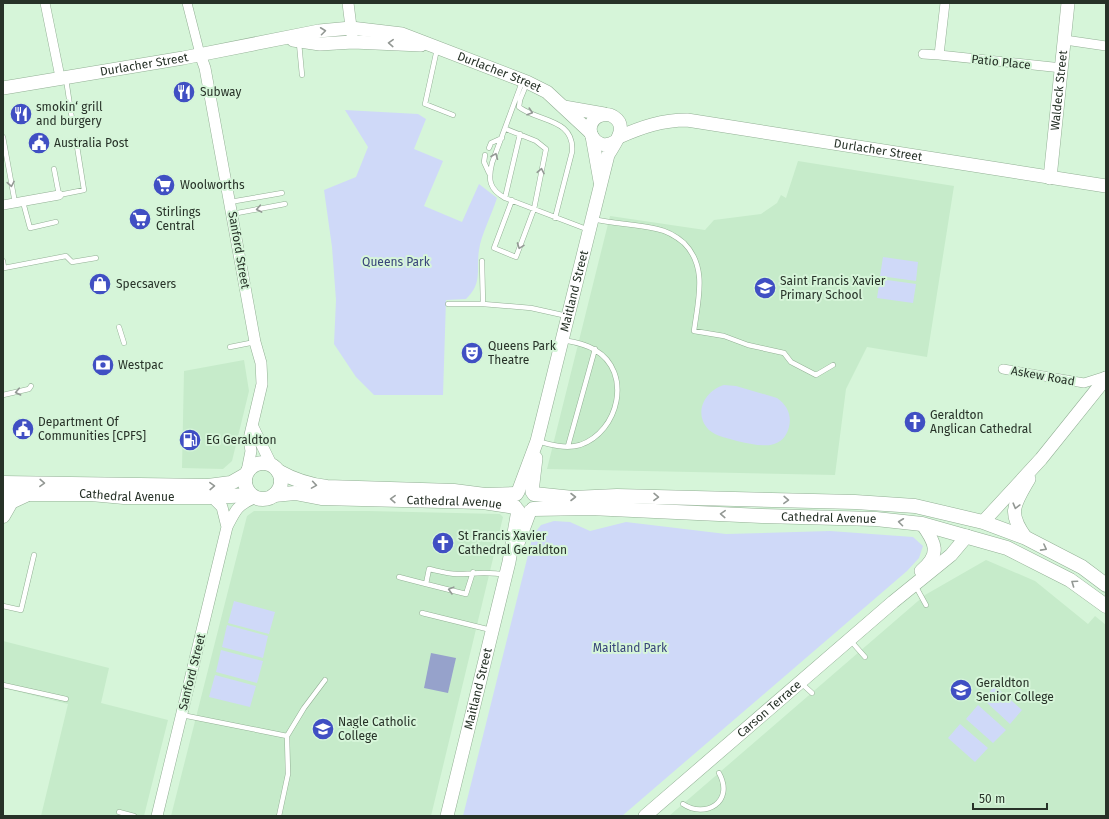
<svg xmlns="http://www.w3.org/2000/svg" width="1109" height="819" font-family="'Fira Sans',sans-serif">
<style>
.built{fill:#c6ebca}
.green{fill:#cfd9f8}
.water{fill:#96a2cb}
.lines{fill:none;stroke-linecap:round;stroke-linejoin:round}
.service-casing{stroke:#93b095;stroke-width:5.5}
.minor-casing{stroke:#93b095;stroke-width:10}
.tertiary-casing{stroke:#93b095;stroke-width:12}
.secondary-casing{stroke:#93b095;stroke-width:14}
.primary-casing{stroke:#93b095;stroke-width:15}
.service{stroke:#fff;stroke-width:4.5}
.minor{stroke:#fff;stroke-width:9}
.tertiary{stroke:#fff;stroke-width:11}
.secondary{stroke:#fff;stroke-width:13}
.primary{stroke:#fff;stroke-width:14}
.oneway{stroke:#939894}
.labels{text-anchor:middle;stroke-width:4;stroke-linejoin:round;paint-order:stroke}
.street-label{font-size:12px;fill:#273228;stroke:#d6f5d9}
.poi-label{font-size:12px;fill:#273228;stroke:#d6f5d9;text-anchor:start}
.park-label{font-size:12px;fill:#38447a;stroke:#d6f5d9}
</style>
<rect width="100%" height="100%" fill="#d6f5d9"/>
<path class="built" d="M 798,161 L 954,186 L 927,357 L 867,347 L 846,389 L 835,475 L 547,469 L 610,216 L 705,230 L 714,220 L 761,214 L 777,203 L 781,195 L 786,198 Z
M 244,360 L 249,391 L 232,461 L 223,469 L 182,468 L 184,371 Z
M 254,511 L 368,511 L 500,514 L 503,517 L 431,816 L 171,816 L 247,516 Z
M 986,560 L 1035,581 L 1088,624 L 1095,616 L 1106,625 L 1106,816 L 669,816 L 925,595 Z
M 3,641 L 109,668 L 101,703 L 168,720 L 144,816 L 41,816 L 68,704 L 3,688 Z"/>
<path class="green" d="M 345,110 L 418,114 L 426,119 L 414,149 L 443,161 L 424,206 L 462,222 L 479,184 L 497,198 C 492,214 481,235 479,250 C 476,270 483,283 466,299 L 446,300 L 443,395 L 374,395 L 356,377 L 334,344 L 336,300 L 332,247 L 324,190 L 356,177 L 368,147 Z
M 883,257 L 918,262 L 916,281 L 880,276 Z
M 880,279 L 916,284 L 913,303 L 877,298 Z
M 724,385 L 736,386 L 777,398 C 787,405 792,415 789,427 C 782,453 756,445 737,441 C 728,438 717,437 709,430 C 693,414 704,391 724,385 Z
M 554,521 L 570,522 L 590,531 L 626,522 L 726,534 L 830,531 L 913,537 L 923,546 L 919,558 L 907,571 L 622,816 L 463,816 L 533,535 L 541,525 Z
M 234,601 L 275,612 L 269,634 L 228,623 Z
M 227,625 L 268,636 L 263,658 L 222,647 Z
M 221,650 L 263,661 L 257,683 L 216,672 Z
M 215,675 L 256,686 L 250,707 L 209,697 Z
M 995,686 L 1022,710 L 1010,724 L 983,699 Z
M 978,705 L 1006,730 L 993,743 L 966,719 Z
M 960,724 L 988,748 L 975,762 L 948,738 Z"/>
<path class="water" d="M 431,653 L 456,658 L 448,693 L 424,688 Z"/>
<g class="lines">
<g class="service-casing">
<path id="service" d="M 299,43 L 302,75
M 437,49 L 425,104 L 453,115
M 66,79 L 72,119
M 522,82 L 492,163 C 488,180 489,189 505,198 L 589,230
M 527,83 L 520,100 L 519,107 C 538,122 575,118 572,152 L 555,218
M 506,129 L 536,141 L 546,149 L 534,209 L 516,257 L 494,248 L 512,200
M 3,137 L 15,203
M 489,148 L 491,143 L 502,138
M 485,155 L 484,162 L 489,173
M 54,169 L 59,195 L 84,190 L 76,140
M 505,198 L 520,134
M 23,202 L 30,228 L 56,222
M 230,202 L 282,193
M 232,214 L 285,204
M 593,219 C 614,224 636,224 657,229 C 667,231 677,237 684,243 C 708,267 698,300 694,331 L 724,336 L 748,345 L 784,353 L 791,362 L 816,375 L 833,365
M 3,261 L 4,268 L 66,256 L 72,262 L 96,258
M 482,261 L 483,304
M 448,304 L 483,304 L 531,308 L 567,316
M 119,327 L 124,343
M 230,347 L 255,342
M 3,395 L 29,389 L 31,386
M 537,441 C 551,445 566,449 580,445 C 619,432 633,372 595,350 C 586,344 574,342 563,340
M 568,446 L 595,349
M 473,572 L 466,594 L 426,584 L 429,569 C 438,571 448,574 457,574 C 474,574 488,571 505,575
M 399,577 L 426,584
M 915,585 L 926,605
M 3,606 L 21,610 L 34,555
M 422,613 L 491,630
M 850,640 L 865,657
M 801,683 L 812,693
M 3,685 L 66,699
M 182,715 L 287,736 L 288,774 L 279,816
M 287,736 L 304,708 L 325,680
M 683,804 C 705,819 735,802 719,773
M 119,812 L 134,816"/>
</g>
<g class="minor-casing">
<path id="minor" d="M 45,3 L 60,77
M 187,3 L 200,54
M 945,3 L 939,55 L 1062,68
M 1065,40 L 1106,46
M 923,54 L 939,55
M 3,205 L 59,195
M 1003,369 L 1084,383 L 1106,376"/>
</g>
<g class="tertiary-casing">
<path id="tertiary" d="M 348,3 L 352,35
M 200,54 L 205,68 L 255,342 L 261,363 L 262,384 L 249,439 L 251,451 L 247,471
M 253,427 L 271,464
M 212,497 L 222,507 L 227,527
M 157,816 L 227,527 C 235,511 237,505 254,498"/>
</g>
<g class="secondary-casing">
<g id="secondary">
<path d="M 293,40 L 320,44 L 353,42 L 421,45"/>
<path id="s1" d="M 3,88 L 183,58 L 319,31 L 351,28 L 402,34 L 527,82 L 547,92 L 590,132"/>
<path d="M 564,107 L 604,114"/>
<path d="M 592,136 L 600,181"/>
<path id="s2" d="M 619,137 C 642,127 662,120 687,120 L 1106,186"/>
<path id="s3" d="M 1050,178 L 1068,3"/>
<path id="s4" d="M 518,492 L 537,441 L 608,155 C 614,144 629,127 614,117 C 610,114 604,114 599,116 C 580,125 595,155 616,141"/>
<path d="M 532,492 L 536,458"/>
<path d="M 983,522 L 1041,459 L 1106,378"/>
<path d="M 1026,538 C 1007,512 1014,505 1029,479"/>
<path d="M 517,546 L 530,511"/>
<path d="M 921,571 C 941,554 936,543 922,524"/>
<path id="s5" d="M 447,816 L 509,562 L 518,510"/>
<path id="s6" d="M 645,816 L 893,602 L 951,555 L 967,536"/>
</g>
</g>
<g class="primary-casing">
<g id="primary">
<circle cx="263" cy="481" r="18"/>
<path d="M 278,471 C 294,480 309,485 327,487 L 454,491 L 485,495 L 516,494"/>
<path d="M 3,483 L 208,486 L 231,483 L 245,475"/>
<path id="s7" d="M 3,494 L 91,494 L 124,497 L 212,497 L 250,495"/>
<path d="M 534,494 L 573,498 L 617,496 L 855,502 L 915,506 L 983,522 L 1026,538 L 1082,567 L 1106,585"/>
<path id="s8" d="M 274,495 L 295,493 L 321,498 L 483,502 L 515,507"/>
<path id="s9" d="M 533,509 L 590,508 L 762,516 L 876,519 L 922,524 L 1007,548 L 1070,580 L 1106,606"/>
<path d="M 3,516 L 11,502 L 26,495"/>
</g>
</g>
<use href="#service" class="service"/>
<use href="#minor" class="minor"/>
<use href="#tertiary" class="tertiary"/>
<use href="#secondary" class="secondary"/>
<use href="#primary" class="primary"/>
</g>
<defs><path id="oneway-chevron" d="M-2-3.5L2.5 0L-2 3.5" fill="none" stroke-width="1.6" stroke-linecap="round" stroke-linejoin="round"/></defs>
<g class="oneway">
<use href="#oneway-chevron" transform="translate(323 31) rotate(-7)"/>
<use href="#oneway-chevron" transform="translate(391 43) rotate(-177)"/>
<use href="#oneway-chevron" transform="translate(530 112) rotate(18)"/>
<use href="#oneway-chevron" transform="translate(495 156) rotate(-68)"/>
<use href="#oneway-chevron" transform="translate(541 171) rotate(-79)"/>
<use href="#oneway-chevron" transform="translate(11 184) rotate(80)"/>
<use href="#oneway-chevron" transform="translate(259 209) rotate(169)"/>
<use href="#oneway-chevron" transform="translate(520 246) rotate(110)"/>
<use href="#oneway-chevron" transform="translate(18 392) rotate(168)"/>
<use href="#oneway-chevron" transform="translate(42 483) rotate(2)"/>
<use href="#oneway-chevron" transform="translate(314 485) rotate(9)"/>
<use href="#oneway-chevron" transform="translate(212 486) rotate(-2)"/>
<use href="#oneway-chevron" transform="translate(573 497)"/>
<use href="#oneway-chevron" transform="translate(656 497) rotate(1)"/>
<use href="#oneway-chevron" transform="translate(393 499) rotate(-178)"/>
<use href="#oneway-chevron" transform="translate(786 500) rotate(2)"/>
<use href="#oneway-chevron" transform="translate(1016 506) rotate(105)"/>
<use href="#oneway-chevron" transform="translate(723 514) rotate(-177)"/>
<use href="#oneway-chevron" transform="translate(901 522) rotate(-173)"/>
<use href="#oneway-chevron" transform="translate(1044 548) rotate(28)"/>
<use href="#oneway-chevron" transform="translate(1074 583) rotate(-145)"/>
<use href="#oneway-chevron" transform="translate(451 590) rotate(-165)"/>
</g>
<defs>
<g id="restaurant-disc" transform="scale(1.15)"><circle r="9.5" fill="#404fc3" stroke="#d6f5d9"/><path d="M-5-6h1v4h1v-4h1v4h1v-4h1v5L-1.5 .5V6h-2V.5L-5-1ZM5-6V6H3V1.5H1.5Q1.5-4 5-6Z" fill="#fff"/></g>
<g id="civic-disc" transform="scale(1.15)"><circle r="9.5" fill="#404fc3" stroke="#d6f5d9"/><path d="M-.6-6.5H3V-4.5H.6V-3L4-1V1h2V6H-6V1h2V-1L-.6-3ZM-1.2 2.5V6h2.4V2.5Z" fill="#fff"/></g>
<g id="supermarket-disc" transform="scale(1.15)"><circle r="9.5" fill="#404fc3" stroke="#d6f5d9"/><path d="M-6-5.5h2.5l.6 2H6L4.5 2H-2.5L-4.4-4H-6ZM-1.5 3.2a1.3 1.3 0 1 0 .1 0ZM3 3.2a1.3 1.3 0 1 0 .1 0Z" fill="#fff"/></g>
<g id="shop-disc" transform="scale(1.15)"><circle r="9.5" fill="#404fc3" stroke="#d6f5d9"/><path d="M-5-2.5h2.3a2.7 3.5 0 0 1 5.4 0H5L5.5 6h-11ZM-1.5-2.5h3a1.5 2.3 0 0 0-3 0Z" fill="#fff"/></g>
<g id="school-disc" transform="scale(1.15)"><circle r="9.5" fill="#404fc3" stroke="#d6f5d9"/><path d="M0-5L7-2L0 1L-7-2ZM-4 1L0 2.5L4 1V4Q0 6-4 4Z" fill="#fff"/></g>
<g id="theatre-disc" transform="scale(1.15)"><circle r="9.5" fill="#404fc3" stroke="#d6f5d9"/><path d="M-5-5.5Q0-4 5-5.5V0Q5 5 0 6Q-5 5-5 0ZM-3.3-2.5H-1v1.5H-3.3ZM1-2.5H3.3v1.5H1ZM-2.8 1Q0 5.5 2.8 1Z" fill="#fff"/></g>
<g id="bank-disc" transform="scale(1.15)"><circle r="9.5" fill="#404fc3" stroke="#d6f5d9"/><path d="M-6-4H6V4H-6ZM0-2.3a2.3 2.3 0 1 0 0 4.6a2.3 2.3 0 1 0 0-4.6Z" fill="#fff"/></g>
<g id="church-disc" transform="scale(1.15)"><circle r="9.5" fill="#404fc3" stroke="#d6f5d9"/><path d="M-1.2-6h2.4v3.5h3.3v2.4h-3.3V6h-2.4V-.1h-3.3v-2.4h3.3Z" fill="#fff"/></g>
<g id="fuel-disc" transform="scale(1.15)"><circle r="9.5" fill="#404fc3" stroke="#d6f5d9"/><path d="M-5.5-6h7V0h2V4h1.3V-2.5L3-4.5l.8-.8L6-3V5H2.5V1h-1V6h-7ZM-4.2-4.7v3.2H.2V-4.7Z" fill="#fff"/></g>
</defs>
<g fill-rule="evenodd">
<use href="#restaurant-disc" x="184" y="92"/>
<use href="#restaurant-disc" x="21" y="114"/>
<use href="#civic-disc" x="39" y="143"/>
<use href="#supermarket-disc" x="164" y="185"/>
<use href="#supermarket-disc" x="140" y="219"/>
<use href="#shop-disc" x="100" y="284"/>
<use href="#school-disc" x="765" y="288"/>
<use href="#theatre-disc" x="472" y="353"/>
<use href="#bank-disc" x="103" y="365"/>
<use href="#church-disc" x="915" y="422"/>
<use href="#civic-disc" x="23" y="429"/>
<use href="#fuel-disc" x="190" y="440"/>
<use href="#church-disc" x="443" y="543"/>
<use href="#school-disc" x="961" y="690"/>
<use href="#school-disc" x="323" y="729"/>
</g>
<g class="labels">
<g class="street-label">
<text transform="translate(1001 62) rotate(6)" y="4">Patio Place</text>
<text dy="4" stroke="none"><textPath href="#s1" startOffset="143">Durlacher Street</textPath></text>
<text dy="4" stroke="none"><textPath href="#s1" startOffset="509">Durlacher Street</textPath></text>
<text dy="4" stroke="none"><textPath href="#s3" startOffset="88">Waldeck Street</textPath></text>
<text dy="4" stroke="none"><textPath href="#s2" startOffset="264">Durlacher Street</textPath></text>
<text transform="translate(239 250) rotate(80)" y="4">Sanford Street</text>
<text dy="4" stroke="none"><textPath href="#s4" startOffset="209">Maitland Street</textPath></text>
<text transform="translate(1043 376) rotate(10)" y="4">Askew Road</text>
<text dy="4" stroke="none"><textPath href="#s7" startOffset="124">Cathedral Avenue</textPath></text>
<text dy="4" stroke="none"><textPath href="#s8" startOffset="181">Cathedral Avenue</textPath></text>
<text dy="4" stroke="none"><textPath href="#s9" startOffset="296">Cathedral Avenue</textPath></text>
<text transform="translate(192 672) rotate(-76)" y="4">Sanford Street</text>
<text dy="4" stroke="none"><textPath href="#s5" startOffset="131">Maitland Street</textPath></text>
<text dy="4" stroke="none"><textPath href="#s6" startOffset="164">Carson Terrace</textPath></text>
</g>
<g class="poi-label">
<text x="200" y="96">Subway</text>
<text x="36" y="111">smokin‘ grill<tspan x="36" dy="14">and burgery</tspan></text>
<text x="54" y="147">Australia Post</text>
<text x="180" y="189">Woolworths</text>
<text x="156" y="216">Stirlings<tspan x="156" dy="14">Central</tspan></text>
<text x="780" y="285">Saint Francis Xavier<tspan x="780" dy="14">Primary School</tspan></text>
<text x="116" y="288">Specsavers</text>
<text x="488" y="350">Queens Park<tspan x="488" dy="14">Theatre</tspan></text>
<text x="118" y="369">Westpac</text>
<text x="930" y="419">Geraldton<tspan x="930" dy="14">Anglican Cathedral</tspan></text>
<text x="38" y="426">Department Of<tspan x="38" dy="14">Communities [CPFS]</tspan></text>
<text x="206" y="444">EG Geraldton</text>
<text x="458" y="540">St Francis Xavier<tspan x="458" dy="14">Cathedral Geraldton</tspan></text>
<text x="976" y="687">Geraldton<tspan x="976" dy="14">Senior College</tspan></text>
<text x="338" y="726">Nagle Catholic<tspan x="338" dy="14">College</tspan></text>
</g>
<g class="park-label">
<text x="396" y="266">Queens Park</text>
<text x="630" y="652">Maitland Park</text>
</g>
</g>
<rect width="1109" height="819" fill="none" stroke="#273228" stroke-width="8"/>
<path d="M973 803v6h74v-6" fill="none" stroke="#273228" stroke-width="2"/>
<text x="979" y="803" font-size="12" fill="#273228" stroke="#d6f5d9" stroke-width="3" paint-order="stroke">50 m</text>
</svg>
